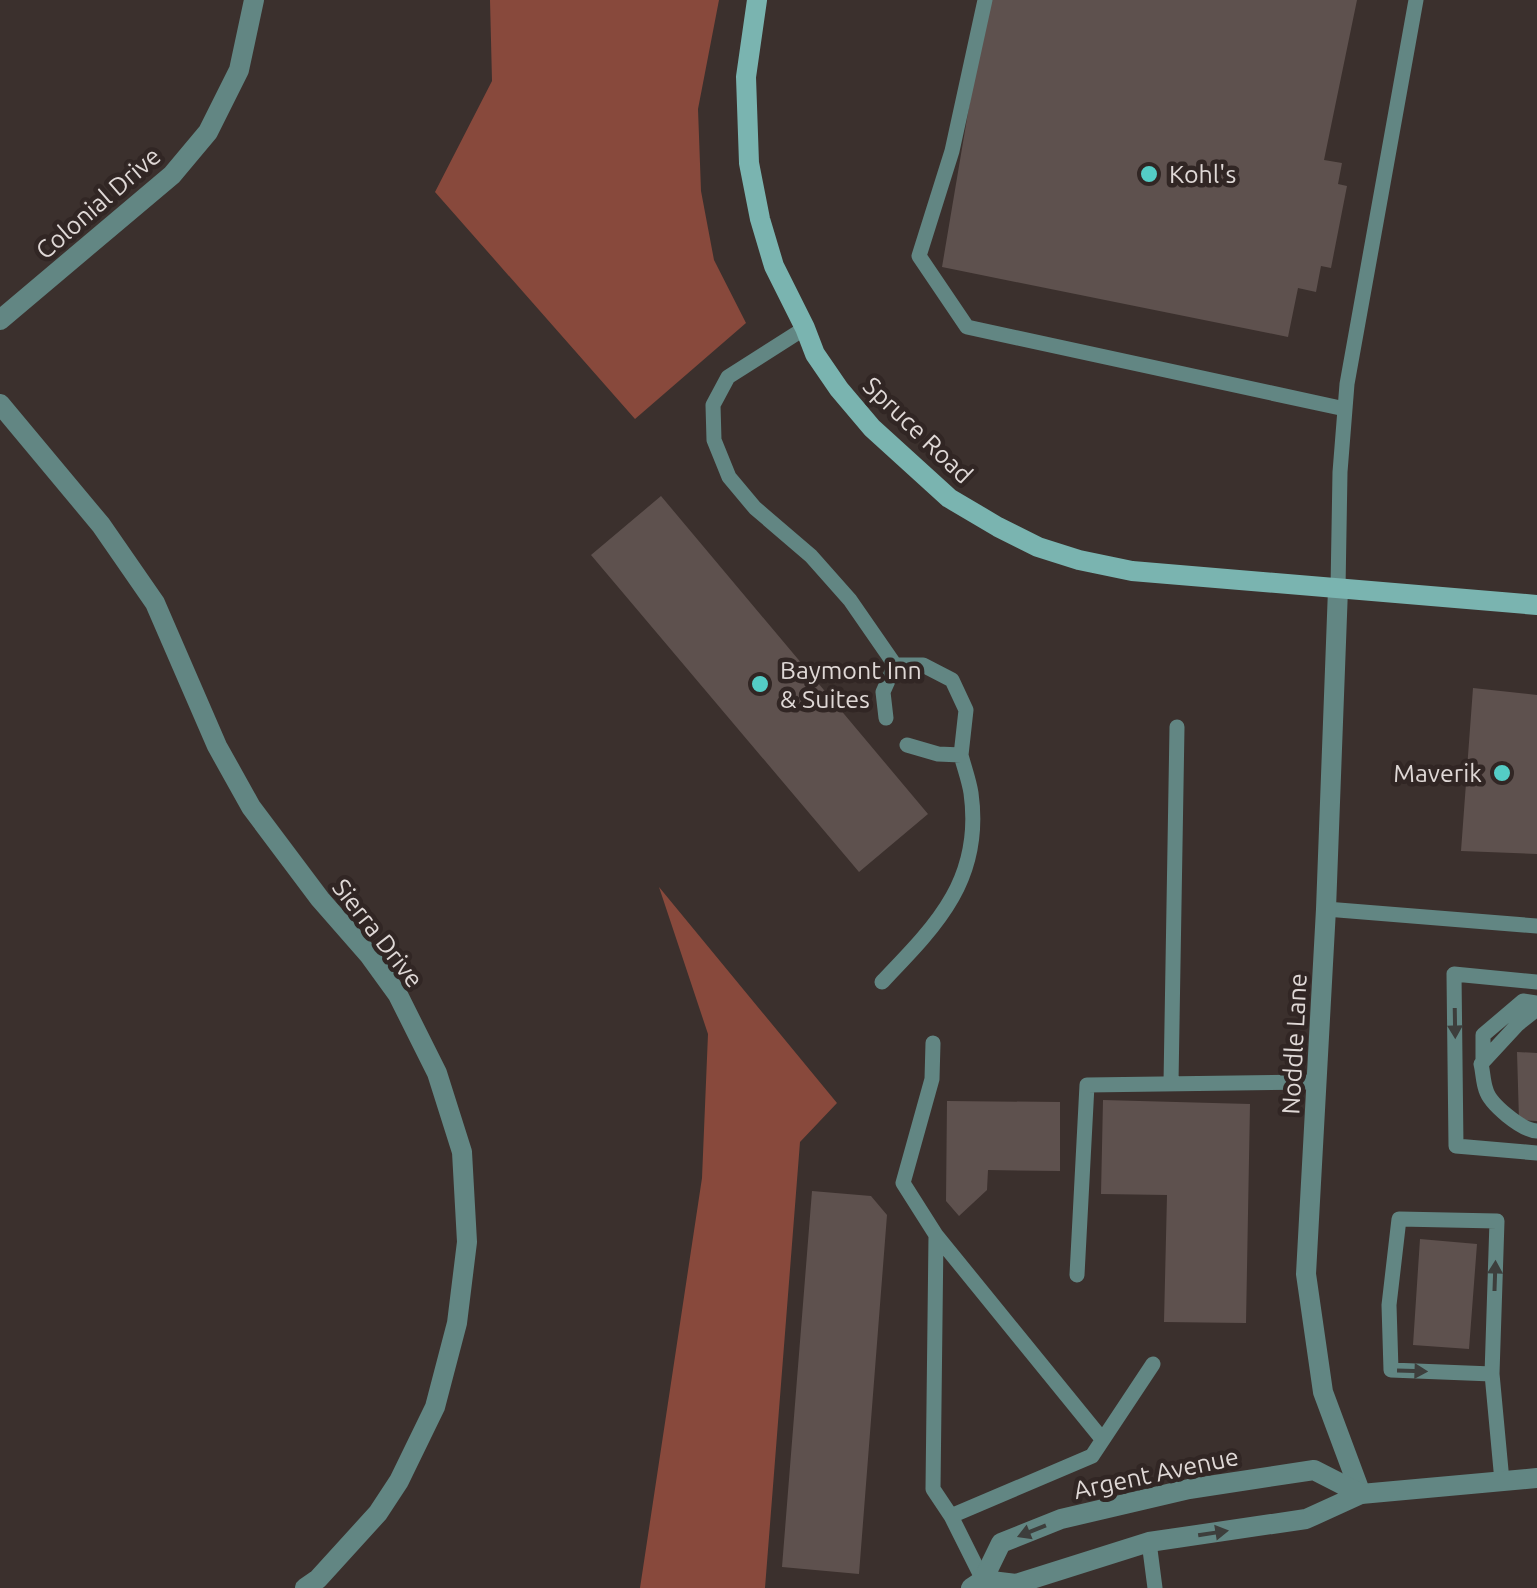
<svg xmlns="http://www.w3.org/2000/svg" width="1537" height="1588" font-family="Ubuntu,sans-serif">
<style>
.green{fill:#88493c}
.building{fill:#5e514e}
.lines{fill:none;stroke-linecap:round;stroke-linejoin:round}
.service{stroke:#628683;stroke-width:15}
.minor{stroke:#628683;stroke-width:20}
.tertiary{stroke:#628683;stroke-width:20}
.secondary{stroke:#7ab4b0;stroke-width:20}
.oneway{fill:#3d3e3c}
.poi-dot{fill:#54cdc6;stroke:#312624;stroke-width:4}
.labels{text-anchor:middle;stroke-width:9;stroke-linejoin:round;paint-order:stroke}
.poi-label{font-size:25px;fill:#dfd8d6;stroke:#312624;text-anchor:start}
.street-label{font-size:25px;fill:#dfd8d6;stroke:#312624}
</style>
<rect width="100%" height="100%" fill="#3b302d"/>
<path class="green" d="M 490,0 L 719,0 L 698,109 L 701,191 L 714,260 L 746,323 L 635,419 L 435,192 L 492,81 Z
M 659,887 L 837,1103 L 800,1142 L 765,1588 L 640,1588 L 702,1178 L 708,1034 Z"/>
<path class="building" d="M 987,0 L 1357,0 L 1324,160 L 1342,163 L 1338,184 L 1347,186 L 1331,268 L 1321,266 L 1316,292 L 1298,288 L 1288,337 L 942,267 Z
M 661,496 L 928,814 L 859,872 L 591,555 Z
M 1473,688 L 1537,695 L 1537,854 L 1461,851 Z
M 1517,1052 L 1537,1053 L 1537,1121 L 1519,1120 Z
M 1103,1100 L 1250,1104 L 1246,1323 L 1164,1322 L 1167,1195 L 1101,1194 Z
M 947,1101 L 1060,1102 L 1060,1171 L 988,1170 L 987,1190 L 959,1216 L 946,1201 Z
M 812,1191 L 871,1196 L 887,1215 L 859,1574 L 782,1567 Z
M 1420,1239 L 1477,1244 L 1469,1349 L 1413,1345 Z"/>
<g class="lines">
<path class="service" d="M 985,0 L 952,151 L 919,256 L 967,327 L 1345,409
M 805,328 L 728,377 L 713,405 L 714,440 L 729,477 L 755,508 L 811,556 L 850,600 L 895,665 L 883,692 L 886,718
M 1338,589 L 1340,472 L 1347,384 L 1416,0
M 895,665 L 923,665 L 952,680 L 966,710 L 961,755
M 1326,909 L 1537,926
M 882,982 C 937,925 983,879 971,793 C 969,780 964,767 961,755 L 938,754 L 907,745
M 1537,982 L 1454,974 L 1456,1146 L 1537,1153
M 1537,1009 L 1518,1024 L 1481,1064 C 1483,1072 1483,1082 1486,1090 C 1490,1104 1521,1130 1537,1131
M 933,1043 L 932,1079 L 903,1183 L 936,1235 L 933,1489 L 951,1516 L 983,1580
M 1483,1062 L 1483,1035 L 1523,1001 L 1537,1003
M 1171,1083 L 1177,727
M 936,1235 L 1102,1439
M 1077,1275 L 1087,1085 L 1317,1082
M 1492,1374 L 1391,1370 L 1389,1305 L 1399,1219 L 1497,1221 L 1492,1374 L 1502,1481
M 951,1516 L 1092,1456 L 1153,1364
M 1149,1542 L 1155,1588"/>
<path class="minor" d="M 0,320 L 172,175 L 208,132 L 239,70 L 254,0
M 0,404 L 101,525 L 155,603 L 217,746 L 251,807 L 320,899 L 369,955 L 398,995 L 437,1073 L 462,1152 L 467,1242 L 457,1323 L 435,1407 L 399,1481 L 378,1513 L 318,1579 L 305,1588
M 1338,589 L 1326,909 L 1306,1274 L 1323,1392 L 1361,1494"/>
<path class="tertiary" d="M 983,1580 L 1016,1584 L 1149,1542 L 1306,1519 L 1361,1494 L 1537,1478
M 971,1588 L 983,1580 L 1001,1543 L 1061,1519 L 1189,1489 L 1314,1470 L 1361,1494"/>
<path class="secondary" d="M 757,0 L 746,77 L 749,163 L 760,219 L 774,266 L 805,328 L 815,354 L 839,389 L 872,428 L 949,498 L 998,527 L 1038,547 L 1079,560 L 1132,571 L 1537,605"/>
</g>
<defs><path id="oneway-solid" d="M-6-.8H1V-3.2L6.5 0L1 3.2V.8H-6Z" transform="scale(2.5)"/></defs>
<g class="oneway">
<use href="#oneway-solid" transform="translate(1455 1023) rotate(89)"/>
<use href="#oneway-solid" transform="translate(1495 1276) rotate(-88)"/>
<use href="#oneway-solid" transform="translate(1412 1371) rotate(2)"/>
<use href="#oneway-solid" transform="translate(1032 1531) rotate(158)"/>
<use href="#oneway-solid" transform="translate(1213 1533) rotate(-9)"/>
</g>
<g class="poi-dot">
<circle cx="1149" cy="174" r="10"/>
<circle cx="760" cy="684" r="10"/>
<circle cx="1502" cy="773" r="10"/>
</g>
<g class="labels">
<g class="poi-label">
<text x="1169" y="183">Kohl's</text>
<text x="780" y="679">Baymont Inn<tspan x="780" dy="29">&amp; Suites</tspan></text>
<text x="1482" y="782" text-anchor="end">Maverik</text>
</g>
<g class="street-label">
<text transform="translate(98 203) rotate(-41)" y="9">Colonial Drive</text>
<text transform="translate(918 430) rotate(44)" y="9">Spruce Road</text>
<text transform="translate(378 933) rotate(52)" y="9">Sierra Drive</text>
<text transform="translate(1294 1044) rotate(-87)" y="9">Noddle Lane</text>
<text transform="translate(1156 1473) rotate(-12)" y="9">Argent Avenue</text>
</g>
</g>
</svg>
